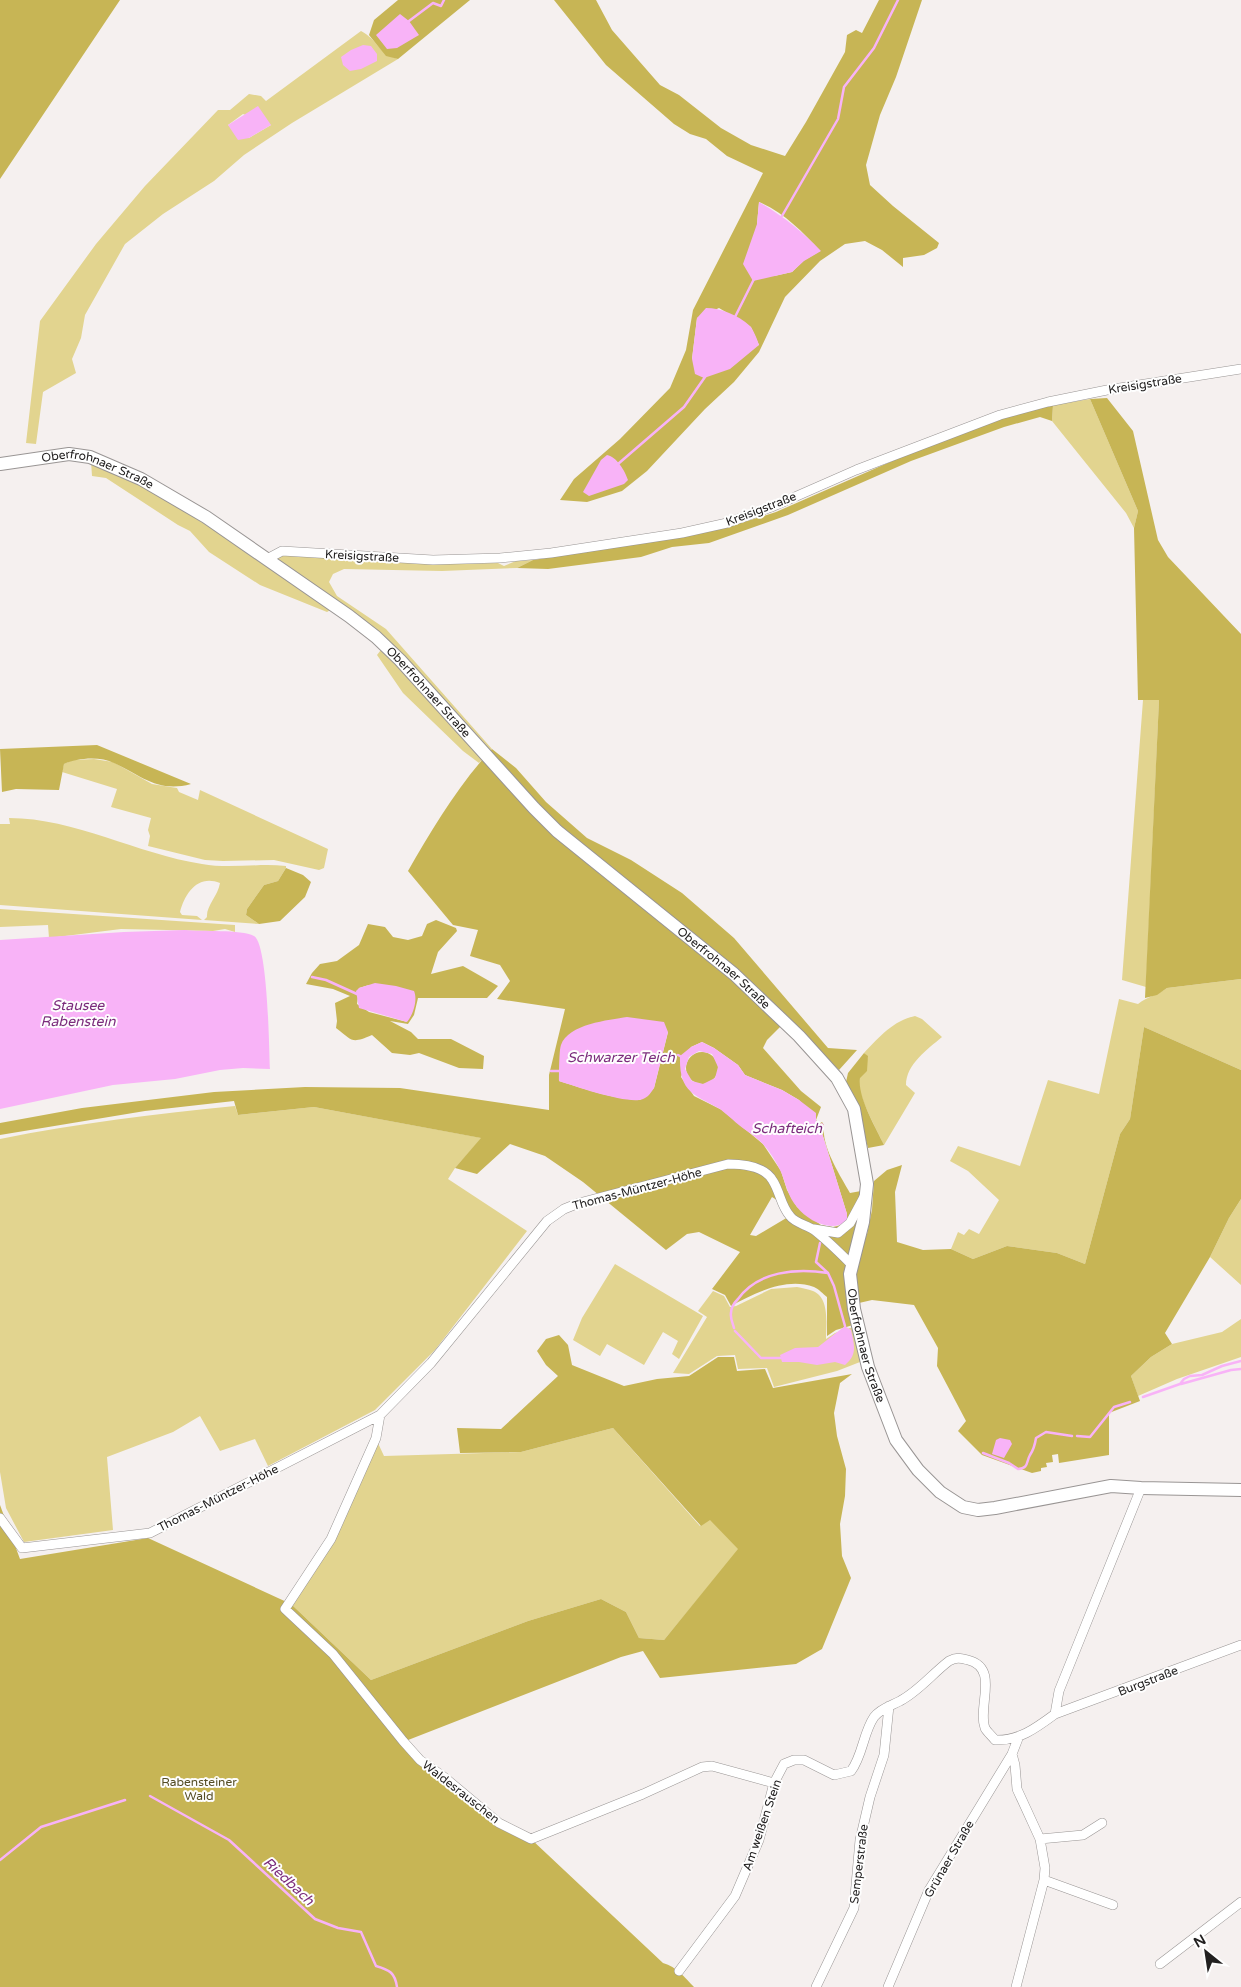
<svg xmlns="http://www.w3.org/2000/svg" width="1241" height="1987" font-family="'Varela Round',sans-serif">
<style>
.green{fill:#e2d48f;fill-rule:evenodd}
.forest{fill:#c7b555;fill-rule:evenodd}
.water{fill:#f8b3f7;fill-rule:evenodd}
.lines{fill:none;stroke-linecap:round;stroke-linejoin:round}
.stream{stroke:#f8b3f7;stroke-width:2.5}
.minor-casing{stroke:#999594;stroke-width:10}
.secondary-casing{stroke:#999594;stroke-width:14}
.minor{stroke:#fff;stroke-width:9}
.secondary{stroke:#fff;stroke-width:12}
.labels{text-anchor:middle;stroke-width:4;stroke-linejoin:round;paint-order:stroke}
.street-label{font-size:12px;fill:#222020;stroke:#fefefe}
.park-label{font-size:12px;fill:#544c24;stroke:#fefefe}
.water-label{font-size:14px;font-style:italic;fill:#7b2c7c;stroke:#fefefe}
</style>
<rect width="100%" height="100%" fill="#f5f0ef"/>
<path class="green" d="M 361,31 C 378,40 378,53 398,59 L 292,123 L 244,155 L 214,181 L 163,214 L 125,244 L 85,315 L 81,338 L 72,359 L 76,373 L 43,392 L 36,444 L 26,443 L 40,321 L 96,244 L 145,186 L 218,110 L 230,110 L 249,94 L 261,96 L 266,101 ZM 243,114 L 271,125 L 249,138 L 228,125 Z
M 1090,399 L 1138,511 L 1134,528 L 1126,513 L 1052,421 L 1053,405 Z
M 91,461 L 141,484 L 211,528 L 263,564 L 282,556 L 289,555 L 439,564 L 498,563 L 504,566 L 516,561 L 533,560 L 517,568 L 442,571 L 344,569 L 333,574 L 329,582 L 337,596 L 386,629 L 492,749 L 479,763 L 463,751 L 403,693 L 377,655 L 387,642 L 339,605 L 327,612 L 260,585 L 209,552 L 190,531 L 178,525 L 106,478 L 92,476 Z
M 1143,700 L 1159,700 L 1146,987 L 1122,980 Z
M 94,759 L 113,762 L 152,784 L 177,788 L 179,792 L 198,800 L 200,790 L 328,849 L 324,868 L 319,870 L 274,860 L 223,861 L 205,860 L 148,846 L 150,836 L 148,830 L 151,818 L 111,807 L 117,789 L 62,772 L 64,764 L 73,760 Z
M 9,818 C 75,818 137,854 202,864 C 229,869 258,863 286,866 L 286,868 L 278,881 L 264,885 L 247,909 L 246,915 L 259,924 L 204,920 L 207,917 C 206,906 218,896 220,883 C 198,874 185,893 180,912 L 182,915 L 197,916 L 202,920 L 0,905 L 0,824 L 10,824 Z
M 0,909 L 235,925 L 235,932 L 225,929 L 213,931 L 121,929 L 49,938 L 48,925 L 0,927 Z
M 1241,979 L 1241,1070 L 1144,1027 L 1130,1119 L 1120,1134 L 1085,1264 L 1057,1253 L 1007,1246 L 973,1259 L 951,1249 L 958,1232 L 964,1235 L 969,1229 L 979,1234 L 999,1200 L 968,1171 L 950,1161 L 958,1146 L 1020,1166 L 1048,1080 L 1099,1094 L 1119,999 L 1138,1004 C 1147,997 1157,995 1167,988 Z
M 915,1016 L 922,1019 L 942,1037 C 928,1049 906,1064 906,1085 L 915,1093 L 884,1145 C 878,1132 858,1096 859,1083 C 859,1074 865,1065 868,1057 L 864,1053 C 880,1036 893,1021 915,1016 Z
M 235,1106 L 238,1115 L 314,1107 L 482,1138 L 455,1168 L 448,1179 L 527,1231 L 435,1350 L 375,1410 L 268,1466 L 255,1439 L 220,1451 L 200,1416 L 173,1432 L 107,1457 L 113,1530 L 24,1542 L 6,1508 L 0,1472 L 0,1139 C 78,1123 156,1114 235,1106 Z
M 1241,1199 L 1241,1285 L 1210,1257 L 1229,1218 Z
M 615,1264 L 703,1316 L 679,1359 L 672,1354 L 678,1341 L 663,1332 L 644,1365 L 607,1344 L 600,1356 L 573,1340 L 582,1318 Z
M 797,1287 C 802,1288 808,1289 813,1291 C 830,1298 826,1324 826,1339 L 835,1333 L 853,1327 L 860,1362 L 837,1371 L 774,1387 L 767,1368 L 738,1369 L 735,1355 L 717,1356 L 689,1374 L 673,1373 L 707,1317 L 698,1311 L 713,1291 L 724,1296 L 730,1307 L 736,1306 L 771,1289 Z
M 1241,1319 L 1241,1357 L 1177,1379 L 1138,1396 L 1131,1376 L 1151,1357 L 1172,1344 L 1222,1332 Z
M 613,1428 L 700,1526 L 710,1519 L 739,1549 L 664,1640 L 639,1638 L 626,1612 L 601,1599 L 528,1621 L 371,1680 L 291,1604 L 325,1555 L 348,1511 L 363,1468 L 377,1441 L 384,1456 L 521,1452 Z"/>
<path class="forest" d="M 0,0 L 120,0 L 0,179 Z
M 398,0 L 470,0 L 398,59 L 386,56 L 369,35 L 374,20 Z
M 554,0 L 596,0 L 612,30 L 660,85 L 679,95 L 721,128 L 751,145 L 785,156 L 806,122 L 845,52 L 847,35 L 856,30 L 862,33 L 879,0 L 922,0 L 896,77 L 880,115 L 866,165 L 870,185 L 893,206 L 939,243 L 937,248 L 924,255 L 903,258 L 903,267 L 882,250 L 865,241 L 845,244 L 820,261 L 785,297 L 759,352 L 734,382 L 705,409 L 647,471 L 622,491 L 587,502 L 560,500 L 574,479 L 620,439 L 670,388 L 686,350 L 693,310 L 763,173 L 727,156 L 706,139 L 690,134 L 674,124 L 606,65 ZM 759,202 C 783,212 803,232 820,251 L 803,261 L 792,272 L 774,276 L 757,224 ZM 719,308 L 751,327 L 759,345 L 692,359 L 697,318 Z
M 1107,398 L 1133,431 L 1158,540 L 1168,557 L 1241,634 L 1241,979 L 1167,988 L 1157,995 L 1145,998 L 1159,700 L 1138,700 L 1134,528 L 1138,511 L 1090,399 Z
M 1053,405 L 1052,421 L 1040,417 L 1004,427 L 911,461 L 788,515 L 709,543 L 672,547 L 641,557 L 548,569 L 517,568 L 533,560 L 683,537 L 728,527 L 776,512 L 906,455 L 1000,419 Z
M 97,745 L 191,784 C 158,793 142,776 114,763 C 100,756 77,758 64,764 L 59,790 L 16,789 L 2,792 L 0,749 Z
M 492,749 L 516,768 L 546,802 L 587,838 L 631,860 L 682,893 L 734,938 L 828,1048 L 857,1050 L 839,1070 L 788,1019 L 767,1040 L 763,1048 L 801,1091 L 821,1107 L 816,1120 L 819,1124 L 822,1122 L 824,1125 C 821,1146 840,1175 850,1193 L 861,1191 L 853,1325 L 836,1330 L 827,1336 L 827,1297 C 823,1294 819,1289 814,1287 C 786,1277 755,1293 731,1306 L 725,1295 L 712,1289 L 740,1252 L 699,1232 L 687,1234 L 666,1250 L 583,1182 L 545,1156 L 510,1144 L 477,1174 L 455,1168 L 481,1138 L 314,1107 L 238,1115 L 234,1101 L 145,1111 L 0,1135 L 0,1123 L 82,1108 L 214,1092 L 305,1087 L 400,1088 L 549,1110 L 549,1075 L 565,1009 L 497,999 L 510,981 L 500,965 L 470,956 L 478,930 L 453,925 L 408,871 C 432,829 459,784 492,749 ZM 668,1032 L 654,1088 L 640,1100 C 613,1099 585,1089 559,1081 L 561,1056 ZM 702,1042 L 714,1048 L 738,1065 L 745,1075 L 782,1090 L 799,1100 L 819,1125 L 822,1123 L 822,1133 L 847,1214 L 841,1225 L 833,1227 L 821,1225 L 797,1207 L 787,1190 L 781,1171 L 763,1144 L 722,1110 L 694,1096 L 681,1077 L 691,1047 ZM 772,1197 L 780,1202 L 788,1217 L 756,1236 L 750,1235 Z
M 286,868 L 303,875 L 311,882 L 305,897 L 280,921 L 259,924 L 246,915 L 247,909 L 264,885 L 278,881 Z
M 436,920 L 456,928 L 457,931 L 438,952 L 431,974 L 463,966 L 498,986 L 487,998 L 418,998 L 414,1015 L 408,1024 L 390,1021 L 411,1032 L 418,1039 L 451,1039 L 484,1056 L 483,1069 L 459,1068 L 419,1053 L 410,1055 L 392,1053 L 372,1035 C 351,1044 353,1041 336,1028 L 337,1021 L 335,1003 L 350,996 L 333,989 L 306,984 L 312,973 L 320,964 L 337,961 L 359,945 L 368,924 L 385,927 L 393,937 L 408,940 L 422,936 L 427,924 ZM 369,985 L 407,1022 L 369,1012 L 357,1004 L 359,988 Z
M 1144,1027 L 1241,1070 L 1241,1199 L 1229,1218 L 1210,1257 L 1165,1333 L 1172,1344 L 1151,1357 L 1131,1376 L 1140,1401 L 1109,1413 L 1109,1455 L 1059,1463 L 1058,1454 L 1052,1455 L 1053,1462 L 1046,1463 L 1047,1467 L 1041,1468 L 1041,1471 L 1032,1473 L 982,1455 L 958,1431 L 966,1421 L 937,1366 L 938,1348 L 914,1305 L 872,1300 L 859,1303 L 854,1272 L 857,1256 L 867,1234 L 872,1210 L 874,1181 L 887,1170 L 902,1165 L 895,1192 L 897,1242 L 923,1250 L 951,1249 L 973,1259 L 1007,1246 L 1057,1253 L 1085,1264 L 1120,1134 L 1130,1119 Z
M686 1068a16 16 0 1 1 32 0a16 16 0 1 1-32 0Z
M 864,1053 L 868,1056 L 867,1071 L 860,1078 C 857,1096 876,1128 884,1145 L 868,1148 L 857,1108 L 846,1082 L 848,1073 Z
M 559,1335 L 568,1345 L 572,1365 L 624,1386 L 657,1379 L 689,1376 L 718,1357 L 734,1357 L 737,1371 L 765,1369 L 773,1388 L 852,1374 L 840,1383 L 834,1413 L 837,1436 L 846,1469 L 845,1496 L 840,1524 L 842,1556 L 851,1578 L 822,1649 L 796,1664 L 660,1678 L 643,1651 L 621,1657 L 403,1742 L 499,1823 L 531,1839 L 663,1963 C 677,1967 684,1977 694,1987 L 0,1987 L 0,1505 L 20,1559 L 148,1538 L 291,1604 L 371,1680 L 528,1621 L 601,1599 L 626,1612 L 639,1638 L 664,1640 L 738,1549 L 710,1520 L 701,1526 L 613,1428 L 521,1452 L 460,1453 L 457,1428 L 501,1429 L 558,1376 L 546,1365 L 537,1351 L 546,1339 Z"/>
<path class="water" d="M 400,14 L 409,21 L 419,35 L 397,48 L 387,49 L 376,35 Z
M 363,45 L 371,46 L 377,54 L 377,61 L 361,69 L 350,71 L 343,65 L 341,57 L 351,50 Z
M 258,106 L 271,125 L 249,138 L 238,140 L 228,125 Z
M 759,202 C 783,216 802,231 821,251 L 804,261 L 792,272 L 753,281 L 743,264 L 757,224 Z
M 706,308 C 721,308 738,315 750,326 C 754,331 757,339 759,345 L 730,369 L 704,378 L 695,374 L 692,359 L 697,318 Z
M 607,455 C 617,457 625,471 628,480 L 624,484 L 589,496 L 583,492 L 601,460 Z
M 185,930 C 201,932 241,929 254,936 C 268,944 269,1049 270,1069 L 243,1068 L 220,1070 L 175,1079 L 113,1085 L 0,1109 L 0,940 L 124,932 Z
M 375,983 L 396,986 L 414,991 C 418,1000 413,1015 407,1022 L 359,1008 L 356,991 L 359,988 Z
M 627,1017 L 664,1022 L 668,1032 L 654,1088 C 650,1094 647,1099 639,1100 C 621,1102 577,1087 559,1081 C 559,1074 559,1050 561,1045 C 568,1024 609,1020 627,1017 Z
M 702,1042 L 714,1048 L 738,1065 L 745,1075 L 782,1090 L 799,1100 L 816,1113 L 816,1120 L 819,1125 L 822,1123 L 824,1125 L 822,1133 L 847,1214 L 847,1221 C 831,1233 808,1221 797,1207 C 788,1197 786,1184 781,1172 C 777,1163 769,1150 762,1143 C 753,1134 741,1128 732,1119 C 728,1116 724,1112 720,1109 C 693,1094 679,1092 680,1056 L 691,1047 ZM 699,1051 L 712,1054 L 718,1067 L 715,1078 L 703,1084 L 692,1081 L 685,1069 L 689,1057 Z
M 845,1326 L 851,1330 C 854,1344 858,1355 845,1365 L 835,1362 L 817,1365 L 799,1362 L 782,1362 L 780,1355 L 795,1348 L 818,1347 Z
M 1000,1438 L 1010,1440 L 1012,1444 L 1004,1458 L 992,1454 L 996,1440 Z"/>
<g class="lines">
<path class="stream" d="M 409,21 L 433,3 L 441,6 L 444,0
M 782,216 L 838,119 L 844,87 L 874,48 L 898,0
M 734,319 L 754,279
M 618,464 L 684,407 L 705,377
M 312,977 L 326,980 L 357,994
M 678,1055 L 680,1056
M 551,1071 L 559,1071
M 820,1243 L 816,1262 L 828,1273 L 834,1286 L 845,1326
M 734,1328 C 733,1324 730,1318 731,1313 C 731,1308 734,1303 738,1299 C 758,1271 796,1268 828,1273
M 735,1331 L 761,1358 L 781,1358
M 1181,1384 L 1231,1370 L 1241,1369
M 1143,1397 L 1180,1384 L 1184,1379 L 1190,1376 L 1202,1375 L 1222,1366 L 1241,1361
M 1077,1436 L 1090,1437 L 1114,1407 L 1130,1402
M 983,1453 L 1009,1463 L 1018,1469 C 1029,1468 1026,1462 1030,1455 C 1034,1449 1035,1445 1036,1438 L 1046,1432 L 1072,1436
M 150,1796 L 229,1840 L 315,1919 L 338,1928 L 361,1932 L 376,1966 C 390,1970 395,1973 397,1987
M 0,1860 L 41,1827 L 125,1800"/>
<g class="minor-casing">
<path id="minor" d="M 267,559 L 282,551 L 433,560 L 500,558 L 551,553 L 682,533 L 727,523 L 774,506 L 856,470 L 1000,415 L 1048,402 L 1107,390 L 1241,369
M 814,1229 L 838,1233 L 850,1223 L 864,1197
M 0,1518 L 22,1548 L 150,1533 L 380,1415
M 1055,1714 L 1059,1691 L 1141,1488
M 1012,1754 L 1015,1765 L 1017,1789 L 1040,1839 L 1045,1868 L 1044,1880 L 1016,1987
M 774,1783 L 712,1766 L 702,1767 L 643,1794 L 531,1839 L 499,1823 L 444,1777 L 420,1760 L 403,1741 L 333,1654 L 285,1609 L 331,1539 L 376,1438 L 380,1415 L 431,1363 L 547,1221 L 564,1209 L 579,1203 L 728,1164 C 743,1164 765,1166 773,1181 C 780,1192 781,1206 790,1216 C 795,1223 807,1225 814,1230 C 827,1240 839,1252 851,1264
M 1040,1839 L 1083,1835 L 1102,1823
M 1044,1880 L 1113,1905
M 1160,1964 L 1241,1902
M 679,1971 L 735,1896 L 759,1840 L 774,1783 L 784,1764 L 794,1760 L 804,1760 L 834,1775 L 851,1771 C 863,1755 863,1733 874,1717 C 881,1708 891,1706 900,1701 C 919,1691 933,1673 949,1661 C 957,1657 960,1658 968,1660 C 1000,1668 977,1707 985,1728 C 987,1732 992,1736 995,1740 C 1019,1741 1036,1728 1055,1714 L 1241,1645
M 816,1987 L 854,1908 L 860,1840 L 870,1797 L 884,1755 L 889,1706
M 888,1987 L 929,1890 L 1012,1754 L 1019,1736"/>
</g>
<g class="secondary-casing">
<g id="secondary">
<path id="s1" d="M 0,464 L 69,454 L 90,457 L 141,479 L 206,517 L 349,616 L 376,637 L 400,660 L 534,808 L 557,831 L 734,974 L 799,1036 L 837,1078 L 854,1109 L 867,1184 L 863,1222 L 850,1274 L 854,1309 L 868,1367 L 896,1440 L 918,1470 L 940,1492 L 963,1507 L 978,1510 L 995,1508 L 1111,1486 L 1141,1488 L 1241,1490"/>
</g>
</g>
<use href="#minor" class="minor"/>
<use href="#secondary" class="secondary"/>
</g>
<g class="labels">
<g class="street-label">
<text transform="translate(1145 384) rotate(-9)" y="4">Kreisigstraße</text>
<text dy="4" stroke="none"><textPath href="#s1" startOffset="101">Oberfrohnaer Straße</textPath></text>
<text transform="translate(761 509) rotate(-21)" y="4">Kreisigstraße</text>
<text transform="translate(362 556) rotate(3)" y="4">Kreisigstraße</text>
<text dy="4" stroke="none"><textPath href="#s1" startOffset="506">Oberfrohnaer Straße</textPath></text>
<text dy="4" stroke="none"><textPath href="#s1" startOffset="911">Oberfrohnaer Straße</textPath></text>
<text transform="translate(637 1189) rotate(-15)" y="4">Thomas-Müntzer-Höhe</text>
<text dy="4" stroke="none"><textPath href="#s1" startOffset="1346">Oberfrohnaer Straße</textPath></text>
<text transform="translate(218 1498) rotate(-27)" y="4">Thomas-Müntzer-Höhe</text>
<text transform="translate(1148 1681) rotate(-21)" y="4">Burgstraße</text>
<text transform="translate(461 1792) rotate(38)" y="4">Waldesrauschen</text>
<text transform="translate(762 1825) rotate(-71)" y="4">Am weißen Stein</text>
<text transform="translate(949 1859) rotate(-60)" y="4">Grünaer Straße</text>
<text transform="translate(859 1864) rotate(-83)" y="4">Semperstraße</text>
</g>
<g class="park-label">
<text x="199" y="1786">Rabensteiner<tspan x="199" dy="14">Wald</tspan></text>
</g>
<g class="water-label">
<text x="78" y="1010">Stausee<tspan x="78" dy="16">Rabenstein</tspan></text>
<text x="621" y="1062">Schwarzer Teich</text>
<text x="787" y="1133">Schafteich</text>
<text transform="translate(289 1881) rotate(43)" y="5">Riedbach</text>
</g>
</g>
<g transform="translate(1206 1952) rotate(330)" stroke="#fefefe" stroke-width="4" paint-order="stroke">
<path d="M0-4L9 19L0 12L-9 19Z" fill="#222020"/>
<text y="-8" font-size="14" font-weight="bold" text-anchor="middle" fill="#222020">N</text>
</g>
</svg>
